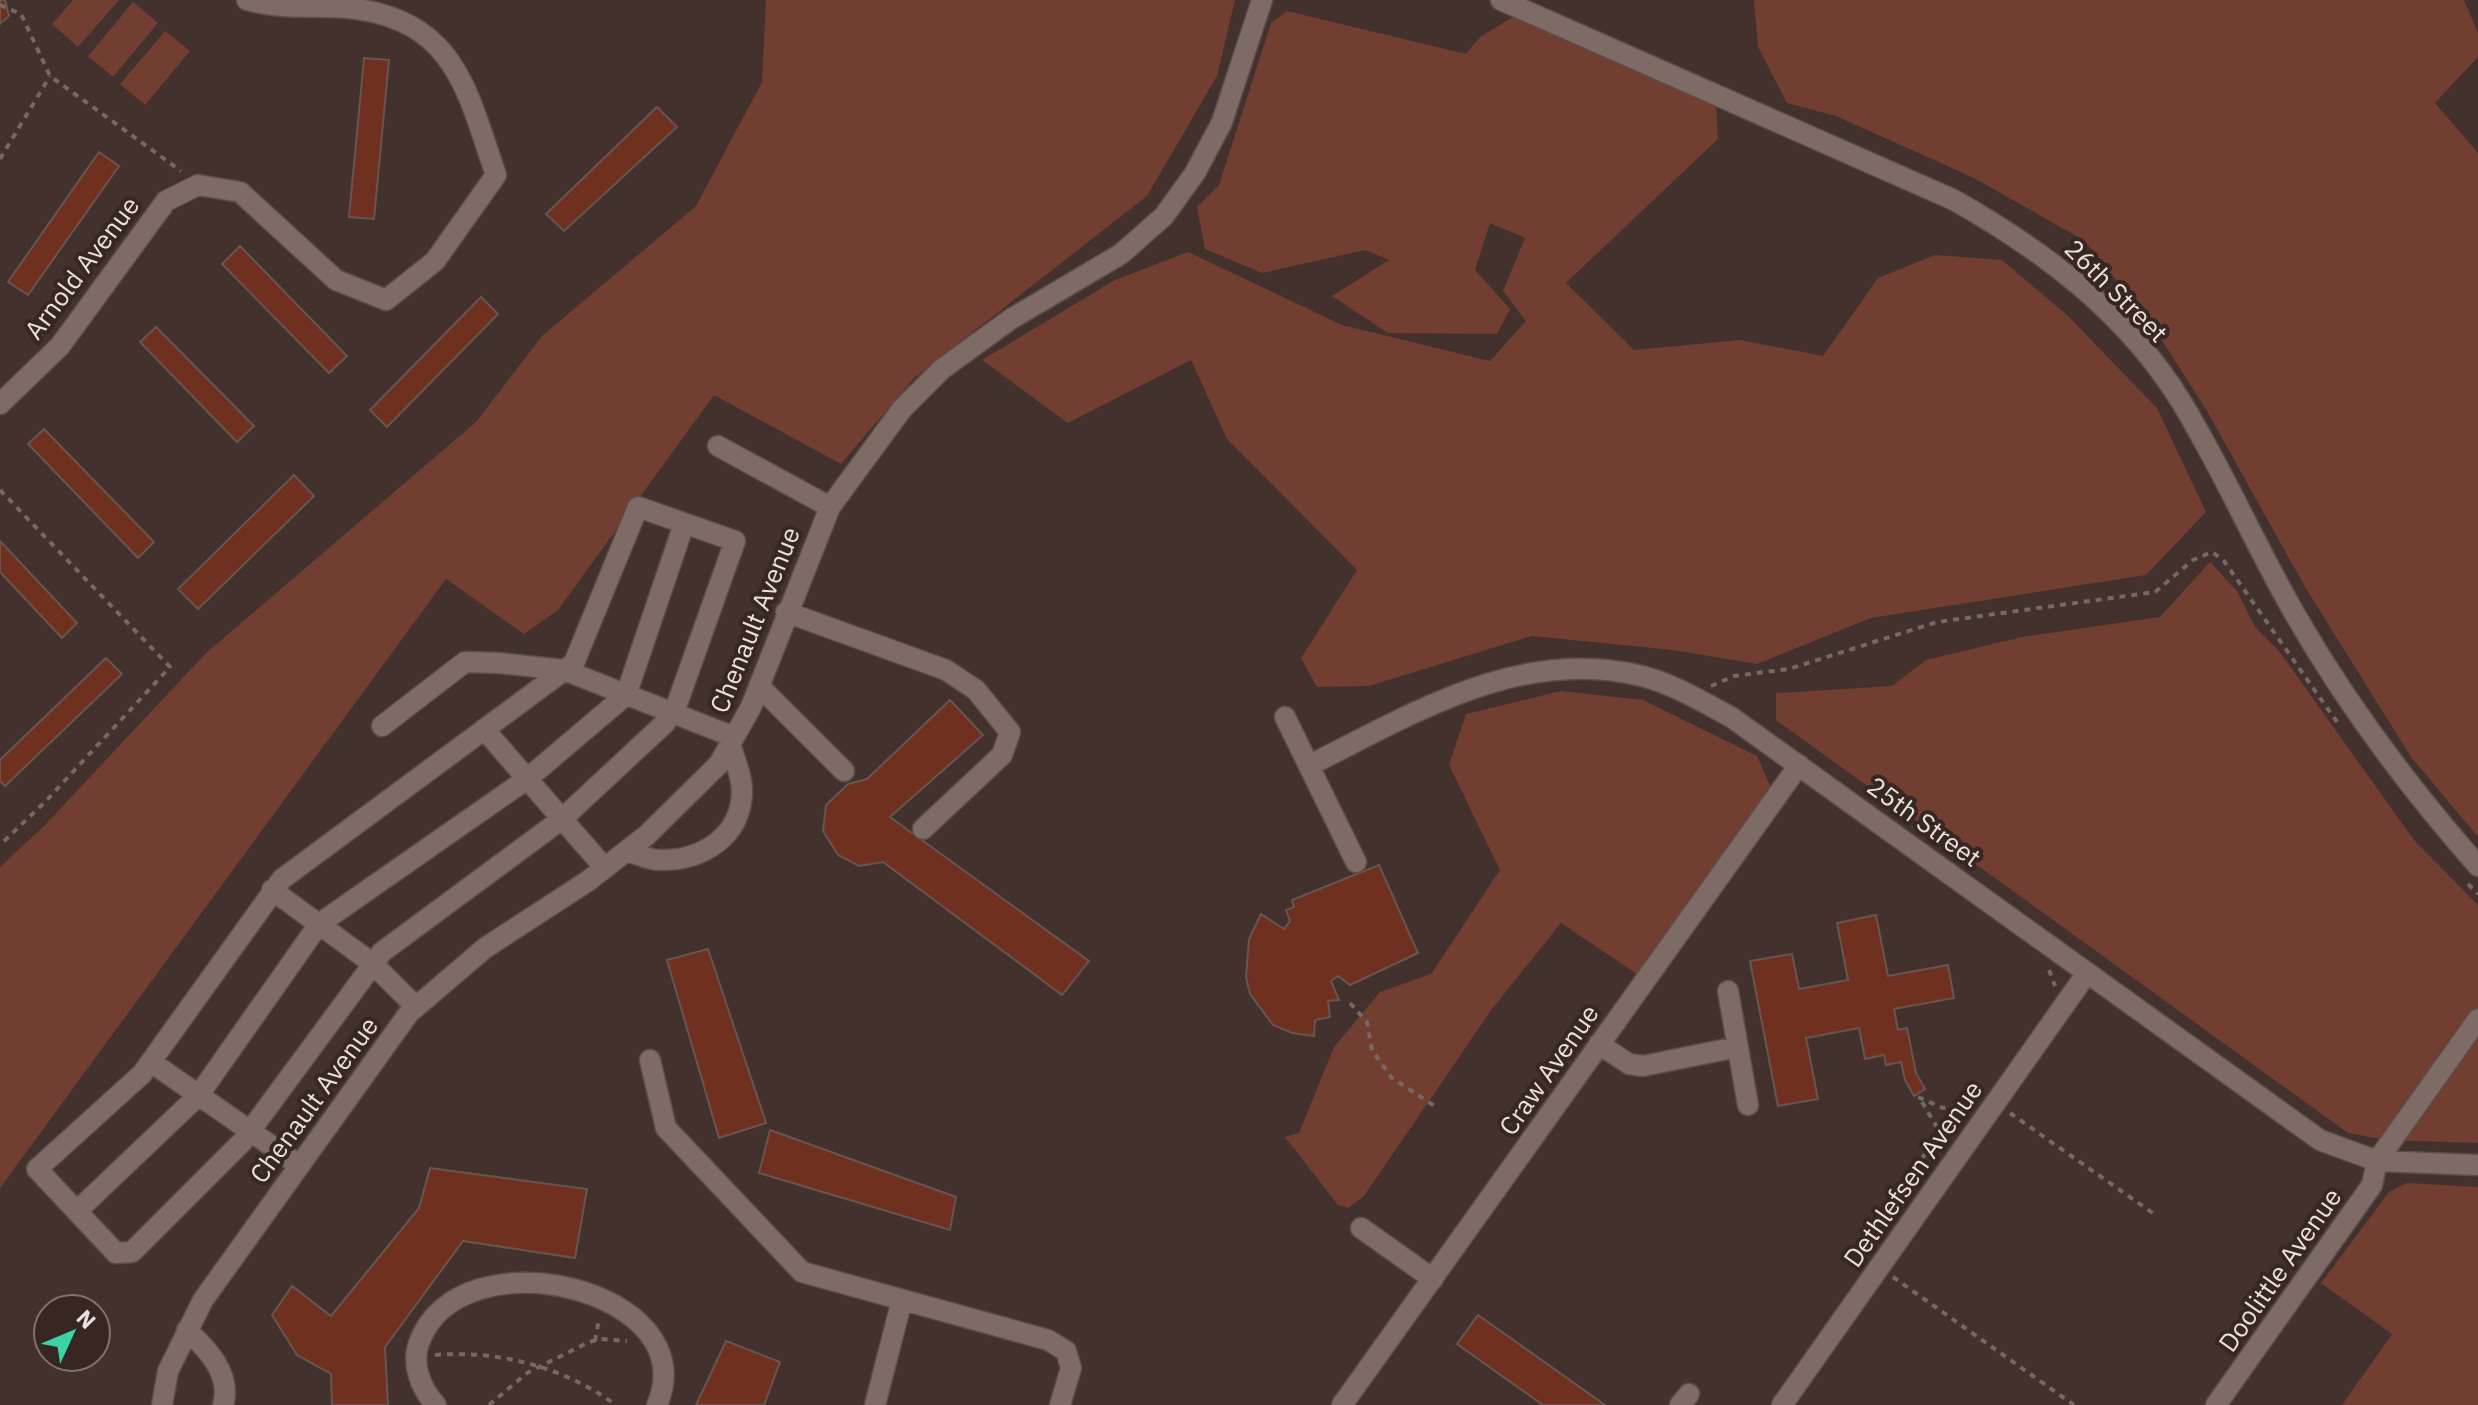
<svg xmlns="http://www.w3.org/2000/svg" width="2478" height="1405" font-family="'IBM Plex Sans',sans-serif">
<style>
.green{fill:#713e31}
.building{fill:#703020;stroke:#685550;stroke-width:2}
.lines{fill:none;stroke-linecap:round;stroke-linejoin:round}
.minor-casing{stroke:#5b4d48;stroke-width:23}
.path{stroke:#776863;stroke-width:4;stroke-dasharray:6 6;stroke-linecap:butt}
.minor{stroke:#7f6b65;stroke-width:20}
.labels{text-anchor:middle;stroke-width:8;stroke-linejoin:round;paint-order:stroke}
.street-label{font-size:26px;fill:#ebe0dd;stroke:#372722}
</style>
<rect width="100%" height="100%" fill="#42312c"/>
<path class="green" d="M 73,0 L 119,0 L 78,47 L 52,24 Z
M 766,0 L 1235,0 L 1217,76 L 1147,196 L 914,378 L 841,464 L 714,395 L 558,610 L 524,634 L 446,579 L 0,1188 L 0,867 L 45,825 L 206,653 L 476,422 L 542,336 L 696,206 L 762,82 Z
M 1754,0 L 2464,0 L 2478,33 L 2478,57 L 2435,103 L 2478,153 L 2478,837 L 2411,757 L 2305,587 L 2207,411 L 2152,325 L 2085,241 L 1974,178 L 1836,116 L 1787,103 L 1758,47 Z
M 133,2 L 158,23 L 113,77 L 88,56 Z
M 1287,11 L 1466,54 L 1480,37 L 1516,15 L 1716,106 L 1718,139 L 1566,283 L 1634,350 L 1740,340 L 1823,356 L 1878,278 L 1935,255 L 2002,260 L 2067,315 L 2157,408 L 2206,512 L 2146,575 L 1871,618 L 1757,664 L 1673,650 L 1532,636 L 1369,686 L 1317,687 L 1301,658 L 1357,570 L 1227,439 L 1191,360 L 1068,423 L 982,360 L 1115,280 L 1188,252 L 1342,325 L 1490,361 L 1526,321 L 1503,291 L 1525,238 L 1490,223 L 1475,270 L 1510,309 L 1497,334 L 1388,333 L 1332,296 L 1389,260 L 1365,250 L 1262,273 L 1205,249 L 1197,207 L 1219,185 L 1271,23 Z
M 165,31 L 190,51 L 145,105 L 120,84 Z
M 2210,562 L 2237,591 L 2255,627 L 2279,651 L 2414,840 L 2478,905 L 2478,1143 L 2386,1140 L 2348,1133 L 1776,720 L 1776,693 L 1892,686 L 1926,660 L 2022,637 L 2160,617 Z
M 1561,691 L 1643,700 L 1757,756 L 1771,788 L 1640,976 L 1561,923 L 1492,1009 L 1364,1196 L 1348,1208 L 1338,1205 L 1285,1137 L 1299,1133 L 1334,1047 L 1380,992 L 1431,974 L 1500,870 L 1449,765 L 1466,714 Z
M 2407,1183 L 2478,1187 L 2478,1405 L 2342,1405 L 2392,1334 L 2321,1283 L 2389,1192 Z"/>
<path class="building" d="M 0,0 L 5,0 L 9,16 L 0,24 Z
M 364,58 L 389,60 L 374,219 L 349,217 Z
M 657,107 L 677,127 L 564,231 L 546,214 Z
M 99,152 L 119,166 L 28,295 L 8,282 Z
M 240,246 L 347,356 L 329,373 L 222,264 Z
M 481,297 L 498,314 L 387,427 L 370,410 Z
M 156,327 L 254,426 L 237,442 L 140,342 Z
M 44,429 L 154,542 L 138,558 L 28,444 Z
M 294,475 L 314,496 L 198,609 L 178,589 Z
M 0,541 L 77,623 L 62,638 L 0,572 Z
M 106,658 L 122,674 L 5,786 L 0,781 L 0,760 Z
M 950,700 L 983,735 L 890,817 L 1089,961 L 1062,995 L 883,862 L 859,866 L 838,855 L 823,831 L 826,805 L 848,784 L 867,779 Z
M 1379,865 L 1418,953 L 1350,985 L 1338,976 L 1331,981 L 1339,1000 L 1328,1001 L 1330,1017 L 1315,1020 L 1314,1036 L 1292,1033 L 1273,1025 L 1250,994 L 1246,977 L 1249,939 L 1261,914 L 1284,929 L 1290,921 L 1286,910 L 1294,907 L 1292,900 Z
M 1876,915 L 1888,976 L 1948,965 L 1954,998 L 1894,1009 L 1898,1030 L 1907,1028 L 1916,1073 L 1925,1089 L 1914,1096 L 1905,1080 L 1901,1062 L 1886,1065 L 1884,1055 L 1865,1059 L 1859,1028 L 1806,1038 L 1818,1099 L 1778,1106 L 1750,961 L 1792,954 L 1799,989 L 1848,980 L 1837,923 Z
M 708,949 L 766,1123 L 719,1138 L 667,960 Z
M 770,1130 L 956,1197 L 950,1230 L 759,1173 Z
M 430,1168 L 587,1189 L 575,1258 L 463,1241 L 385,1347 L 388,1405 L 332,1405 L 331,1374 L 297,1355 L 272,1315 L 292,1286 L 331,1316 L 419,1208 Z
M 1478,1315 L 1605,1405 L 1543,1405 L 1457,1344 Z
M 726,1341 L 780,1362 L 764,1405 L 696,1405 Z"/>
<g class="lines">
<g class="minor-casing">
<path id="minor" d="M 1501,0 L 1954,200 C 2044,251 2127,313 2182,403 C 2224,472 2256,547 2296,616 C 2346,703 2412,791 2478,866
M 0,404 L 60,346 L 166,201 L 198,185 L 240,192 L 336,280 L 386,300 L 435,261 L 496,175 C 468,95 457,23 357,9 C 318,4 286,11 247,0
M 718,446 L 830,507
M 786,612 L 946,670 L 976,690 L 1010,732 L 1002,755 L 923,829
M 759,686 L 844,771
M 1285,717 L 1356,862
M 382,726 L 465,662 L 499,663 L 564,670 L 734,737
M 484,729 L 562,819 L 382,952 L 242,1142 L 132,1252 L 116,1253 L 37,1169 L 142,1074 L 282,879 L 574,663 L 638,507 L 735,541 L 677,704 L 665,723 L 562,819 L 605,868
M 1310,765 C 1414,713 1521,646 1642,676 C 1673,684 1703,702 1731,717 L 2320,1140 L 2377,1161 L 2478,1165
M 627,851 C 638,854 651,861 662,860 C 703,860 741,836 742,792 C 742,776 735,760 730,744
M 272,890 L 372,963 L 416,1007
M 1728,991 L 1748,1105
M 1599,1044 L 1629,1064 L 1643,1066 L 1737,1047
M 650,1060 L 666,1128 L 802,1272 L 1048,1340 L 1066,1351 L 1071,1368 L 1060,1405
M 151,1062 L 299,1165
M 77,1211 L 198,1096 L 319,924 L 527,779 L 626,695 L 684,524
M 1361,1228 L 1433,1279
M 187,1330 C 207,1349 232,1374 223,1405
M 162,1405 L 168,1371 L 203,1300 L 409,1013 L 485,948 L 588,881 L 647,835 L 719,764 L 751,707 L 830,507 L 902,409 L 942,369 L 1011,319 L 1121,254 L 1164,216 L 1195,173 L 1222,122 L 1262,0
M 436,1405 C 421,1389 411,1364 419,1343 C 458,1231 707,1289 657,1405
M 875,1405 L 902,1300
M 1342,1405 L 1799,765
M 1680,1405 L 1689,1394
M 1782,1405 L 2087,973
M 2216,1405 L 2372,1185 L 2377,1161 L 2478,1019"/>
</g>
<path class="path" d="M 0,5 L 21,14 L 50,76 L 181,171
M 0,159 L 50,76
M 0,490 L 170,667 L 45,802 L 0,845
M 1711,686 L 1734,676 L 1789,669 L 1937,622 L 2155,592 L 2193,560 L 2212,552 L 2224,561 L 2337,722
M 2468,884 L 2478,894
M 2049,970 L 2055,986
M 1350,1003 L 1367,1022 L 1372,1050 L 1391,1077 L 1436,1107
M 1918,1097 L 1943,1108 L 1971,1104
M 1922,1102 L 1941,1134
M 2010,1113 L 2157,1216
M 1907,1192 C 1915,1164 1941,1126 1965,1109
M 1893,1277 L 2074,1405
M 595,1341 L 599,1319
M 435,1355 C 499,1350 564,1367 616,1405
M 489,1405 L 527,1373 L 589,1342 L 601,1339 L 627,1341"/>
<use href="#minor" class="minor"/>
</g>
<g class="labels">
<g class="street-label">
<text transform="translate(82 268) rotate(-53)" y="9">Arnold Avenue</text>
<text transform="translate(2116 291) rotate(45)" y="9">26th Street</text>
<text transform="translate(755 620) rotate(-68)" y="9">Chenault Avenue</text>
<text transform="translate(1924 822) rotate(36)" y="9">25th Street</text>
<text transform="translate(1549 1070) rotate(-55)" y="9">Craw Avenue</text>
<text transform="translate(314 1100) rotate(-54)" y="9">Chenault Avenue</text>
<text transform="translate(1913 1174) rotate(-55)" y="9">Dethlefsen Avenue</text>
<text transform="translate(2280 1270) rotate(-55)" y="9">Doolittle Avenue</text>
</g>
</g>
<g transform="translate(72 1333) rotate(46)"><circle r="38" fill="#372722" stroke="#7f716d" stroke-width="2"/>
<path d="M0-6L14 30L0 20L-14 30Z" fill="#3cd4a4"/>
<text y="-12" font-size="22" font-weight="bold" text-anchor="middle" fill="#ebe0dd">N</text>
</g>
</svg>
